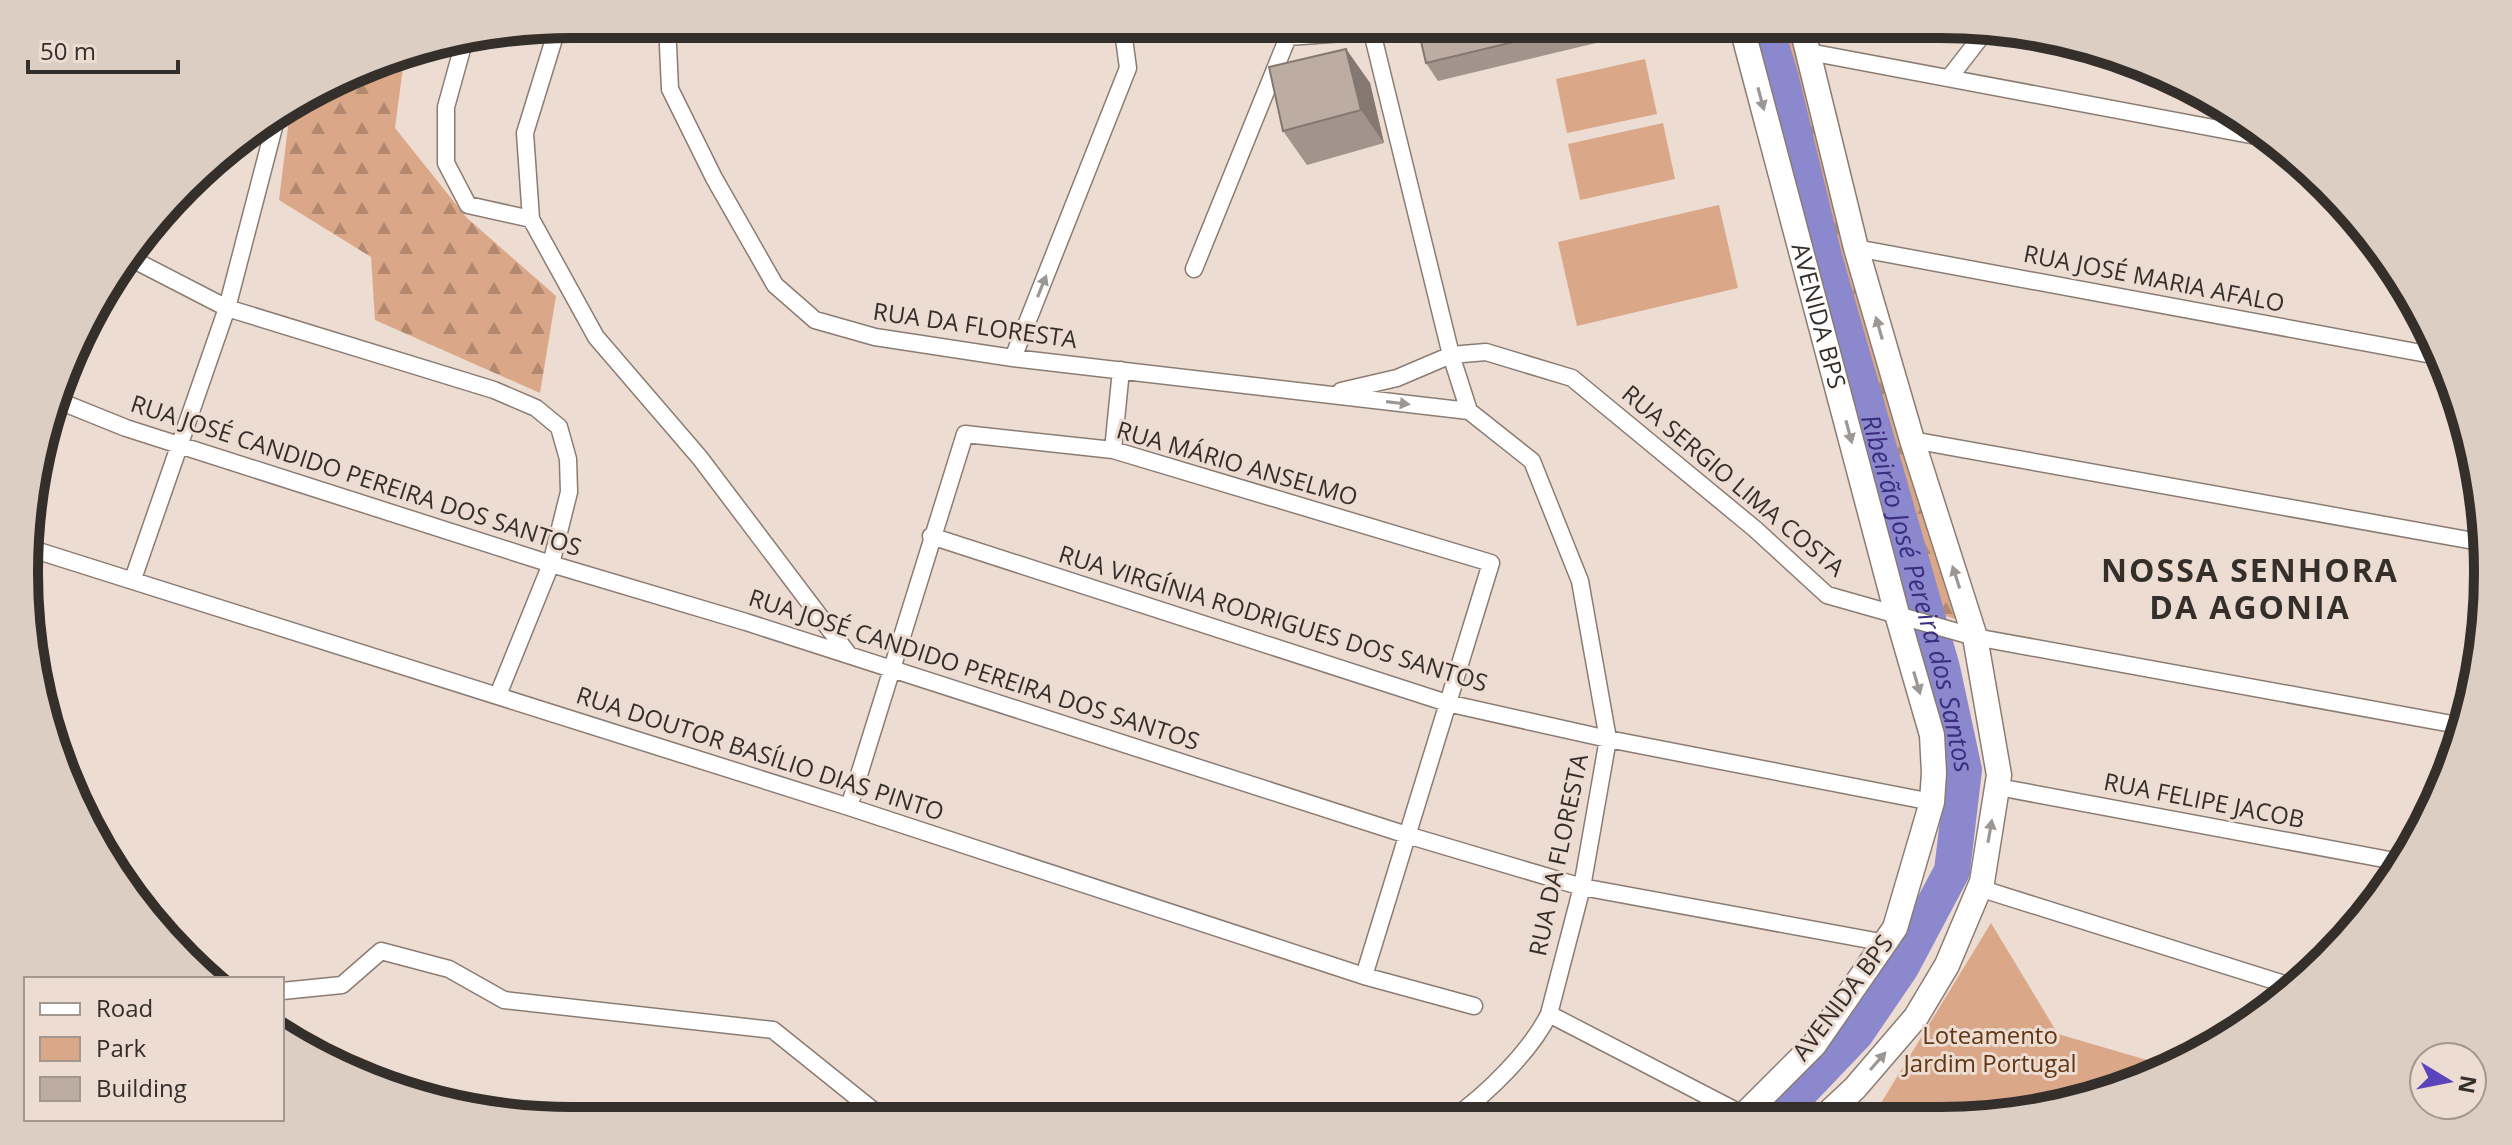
<svg xmlns="http://www.w3.org/2000/svg" width="2512" height="1145" font-family="'Open Sans',sans-serif">
<style>
.green{fill:#daa888}
.forest{fill:url(#forest-firs)}
.lines{fill:none;stroke-linecap:round;stroke-linejoin:round}
.river{stroke:#8c88ce;stroke-width:36}
.street-casing{stroke:#8b7c73;stroke-width:19}
.secondary-casing{stroke:#8b7c73;stroke-width:27}
.street{stroke:#fff;stroke-width:16}
.secondary{stroke:#fff;stroke-width:24}
.wall{fill:#a2948b}
.shaded-wall{fill:#847871}
.building{fill:#bcaca2;stroke:#847871;stroke-width:2}
.oneway{fill:#9a9795}
.labels{text-anchor:middle;stroke-width:6;stroke-linejoin:round;paint-order:stroke}
.street-label{font-size:24px;fill:#352f2b;stroke:#ecdcd1}
.park-label{font-size:24px;fill:#623513;stroke:#ecdcd1}
.water-label{font-size:26px;font-style:italic;fill:#3a2c7e;stroke:#ecdcd1}
.district-label{font-size:32px;font-weight:bold;letter-spacing:2px;fill:#352f2b;stroke:#ecdcd1}
.rim{fill:none;stroke:#352f2b;stroke-width:10}
</style>
<defs>
<pattern id="forest-firs" width="22" height="20" patternUnits="userSpaceOnUse" patternTransform="scale(2)"><rect width="22" height="20" fill="#daa888"/><path d="M5 1l3.5 6h-7zM16 11l3.5 6h-7z" fill="#b2896f"/></pattern>
</defs>
<rect width="100%" height="100%" fill="#ecdcd1"/>
<path class="green" d="M 1645,59 L 1657,114 L 1567,133 L 1556,79 Z
M 1663,123 L 1675,179 L 1580,200 L 1568,144 Z
M 1719,205 L 1738,288 L 1577,326 L 1558,242 Z
M 1991,923 L 2058,1034 L 2171,1067 L 2150,1079 L 2012,1116 L 1868,1117 L 1881,1103 Z"/>
<path class="forest" d="M 1750,24 L 1791,24 L 1961,621 L 1902,602 Z
M 405,52 L 395,128 L 467,218 L 556,296 L 540,393 L 375,320 L 371,257 L 279,200 L 291,103 L 396,53 Z"/>
<g class="lines">
<path class="river" id="s1" d="M 1764,24 L 1780,75 L 1824,257 L 1942,668 L 1964,770 L 1952,871 L 1901,967 L 1856,1033 L 1776,1117"/>
<g class="street-casing">
<path id="street" d="M 667,24 L 670,89 L 714,178 L 775,285 L 815,320 L 875,337 L 1013,358 L 1469,411 L 1532,461 L 1580,581 L 1608,739 L 1582,887 L 1549,1014 C 1531,1051 1486,1095 1453,1118
M 1370,24 L 1451,355 L 1469,411
M 558,26 L 525,133 L 531,219 L 596,337 L 700,458 L 849,655
M 464,42 L 446,107 L 446,163 L 468,205 L 531,219
M 1809,52 L 2272,139
M 1949,78 L 1987,29
M 1856,248 L 2443,357
M 130,258 L 227,308 L 494,390 L 536,408 L 559,427 L 568,459 L 569,492 L 551,564 L 498,695
M 1194,269 L 1288,37 L 1371,31
M 1013,358 L 1128,68 L 1122,24
M 1341,391 L 1397,378 L 1451,355 L 1486,352 L 1572,378 L 1755,529 L 1827,595 L 1975,637 L 2463,726
M 59,401 L 126,428 L 551,564 L 746,622 L 1407,835 L 1582,887 L 1886,943
M 1912,440 L 2485,543
M 1113,450 L 1121,370
M 931,536 L 1447,703 L 1608,739 L 1932,802
M 32,549 L 849,807 L 1364,976 L 1474,1006
M 133,579 L 227,308 L 278,112
M 1998,787 L 2400,862
M 849,807 L 965,434 L 1113,450 L 1491,563 L 1364,976
M 1979,888 L 2294,987
M 282,991 L 342,985 L 381,951 L 449,969 L 504,1000 L 773,1030 L 885,1120
M 1549,1014 L 1744,1115"/>
</g>
<g class="secondary-casing">
<g id="secondary">
<path id="s2" d="M 1741,24 L 1897,614 L 1932,735 L 1934,773 L 1932,802 L 1895,928 L 1814,1045 L 1742,1117"/>
<path d="M 1801,24 L 1856,248 L 1912,440 L 1975,637 L 1999,775 L 1982,882 L 1947,965 L 1916,1017 L 1855,1088 L 1824,1117"/>
</g>
</g>
<use href="#street" class="street"/>
<use href="#secondary" class="secondary"/>
</g>
<path class="wall" d="M 1465,24 L 1468,35 L 1592,24 L 1596,43 L 1438,81 L 1426,63 Z
M 1346,49 L 1370,83 L 1384,143 L 1307,165 L 1283,131 Z"/>
<path class="shaded-wall" d="M 1457,24 L 1465,24 L 1472,52 L 1460,37 Z
M 1584,24 L 1592,24 L 1596,43 L 1584,25 Z
M 1346,49 L 1370,83 L 1384,143 L 1361,110 Z"/>
<path class="building" d="M 1417,24 L 1457,24 L 1460,37 L 1483,32 L 1481,24 L 1584,24 L 1584,25 L 1426,63 Z
M 1346,49 L 1361,110 L 1283,131 L 1269,67 Z"/>
<defs><path id="oneway-solid" d="M-6-.8H1V-3.2L6.5 0L1 3.2V.8H-6Z" transform="scale(2)"/></defs>
<g class="oneway">
<use href="#oneway-solid" transform="translate(1761 99) rotate(75)"/>
<use href="#oneway-solid" transform="translate(1042 286) rotate(-68)"/>
<use href="#oneway-solid" transform="translate(1879 328) rotate(-106)"/>
<use href="#oneway-solid" transform="translate(1398 403) rotate(7)"/>
<use href="#oneway-solid" transform="translate(1849 432) rotate(75)"/>
<use href="#oneway-solid" transform="translate(1956 577) rotate(-108)"/>
<use href="#oneway-solid" transform="translate(1917 683) rotate(74)"/>
<use href="#oneway-solid" transform="translate(1990 831) rotate(-80)"/>
<use href="#oneway-solid" transform="translate(1878 1061) rotate(-49)"/>
</g>
<g class="labels">
<g class="street-label">
<text transform="translate(2154 279) rotate(11)" y="8">RUA JOSÉ MARIA AFALO</text>
<text dy="8" stroke="none"><textPath href="#s2" startOffset="302">AVENIDA BPS</textPath></text>
<text transform="translate(975 326) rotate(8)" y="8">RUA DA FLORESTA</text>
<text transform="translate(1237 464) rotate(16)" y="8">RUA MÁRIO ANSELMO</text>
<text transform="translate(356 476) rotate(18)" y="8">RUA JOSÉ CANDIDO PEREIRA DOS SANTOS</text>
<text transform="translate(1733 481) rotate(40)" y="8">RUA SERGIO LIMA COSTA</text>
<text transform="translate(1273 619) rotate(17)" y="8">RUA VIRGÍNIA RODRIGUES DOS SANTOS</text>
<text transform="translate(974 670) rotate(18)" y="8">RUA JOSÉ CANDIDO PEREIRA DOS SANTOS</text>
<text transform="translate(760 754) rotate(18)" y="8">RUA DOUTOR BASÍLIO DIAS PINTO</text>
<text transform="translate(2204 801) rotate(11)" y="8">RUA FELIPE JACOB</text>
<text transform="translate(1559 855) rotate(-78)" y="8">RUA DA FLORESTA</text>
<text transform="translate(1843 998) rotate(-53)" y="8">AVENIDA BPS</text>
</g>
<g class="park-label">
<text x="1990" y="1044">Loteamento<tspan x="1990" dy="28">Jardim Portugal</tspan></text>
</g>
<g class="water-label">
<text dy="9" stroke="none"><textPath href="#s1" startOffset="590">Ribeirão José Pereira dos Santos</textPath></text>
</g>
<g class="district-label">
<text x="2250" y="582">NOSSA SENHORA<tspan x="2250" dy="37">DA AGONIA</tspan></text>
</g>
</g>
<path d="M0 0H2512V1145H0ZM572 38H1940A534 534 0 0 1 2474 572V573A534 534 0 0 1 1940 1107H572A534 534 0 0 1 38 573V572A534 534 0 0 1 572 38Z" fill="#ddcec4" fill-rule="evenodd"/>
<path class="rim" d="M572 38H1940A534 534 0 0 1 2474 572V573A534 534 0 0 1 1940 1107H572A534 534 0 0 1 38 573V572A534 534 0 0 1 572 38Z"/>
<rect x="24" y="977" width="260" height="144" fill="#ecdcd1" stroke="#a3978f" stroke-width="2"/>
<rect x="40" y="1003" width="40" height="12" fill="#ffffff" stroke="#a3978f" stroke-width="2"/>
<text x="96" y="1017" font-size="24" fill="#352f2b">Road</text>
<rect x="40" y="1037" width="40" height="24" fill="#daa888" stroke="#a3978f" stroke-width="2"/>
<text x="96" y="1057" font-size="24" fill="#352f2b">Park</text>
<rect x="40" y="1077" width="40" height="24" fill="#bcaca2" stroke="#a3978f" stroke-width="2"/>
<text x="96" y="1097" font-size="24" fill="#352f2b">Building</text>
<g transform="translate(2448 1081) rotate(100)"><circle r="38" fill="#ecdcd1" stroke="#a3978f" stroke-width="2"/>
<path d="M0-6L14 30L0 20L-14 30Z" fill="#5944bc"/>
<text y="-12" font-size="22" font-weight="bold" text-anchor="middle" fill="#352f2b">N</text>
</g>
<path d="M28 60v12h150v-12" fill="none" stroke="#352f2b" stroke-width="4"/>
<text x="40" y="60" font-size="24" fill="#352f2b" stroke="#ecdcd1" stroke-width="6" paint-order="stroke">50 m</text>
</svg>
